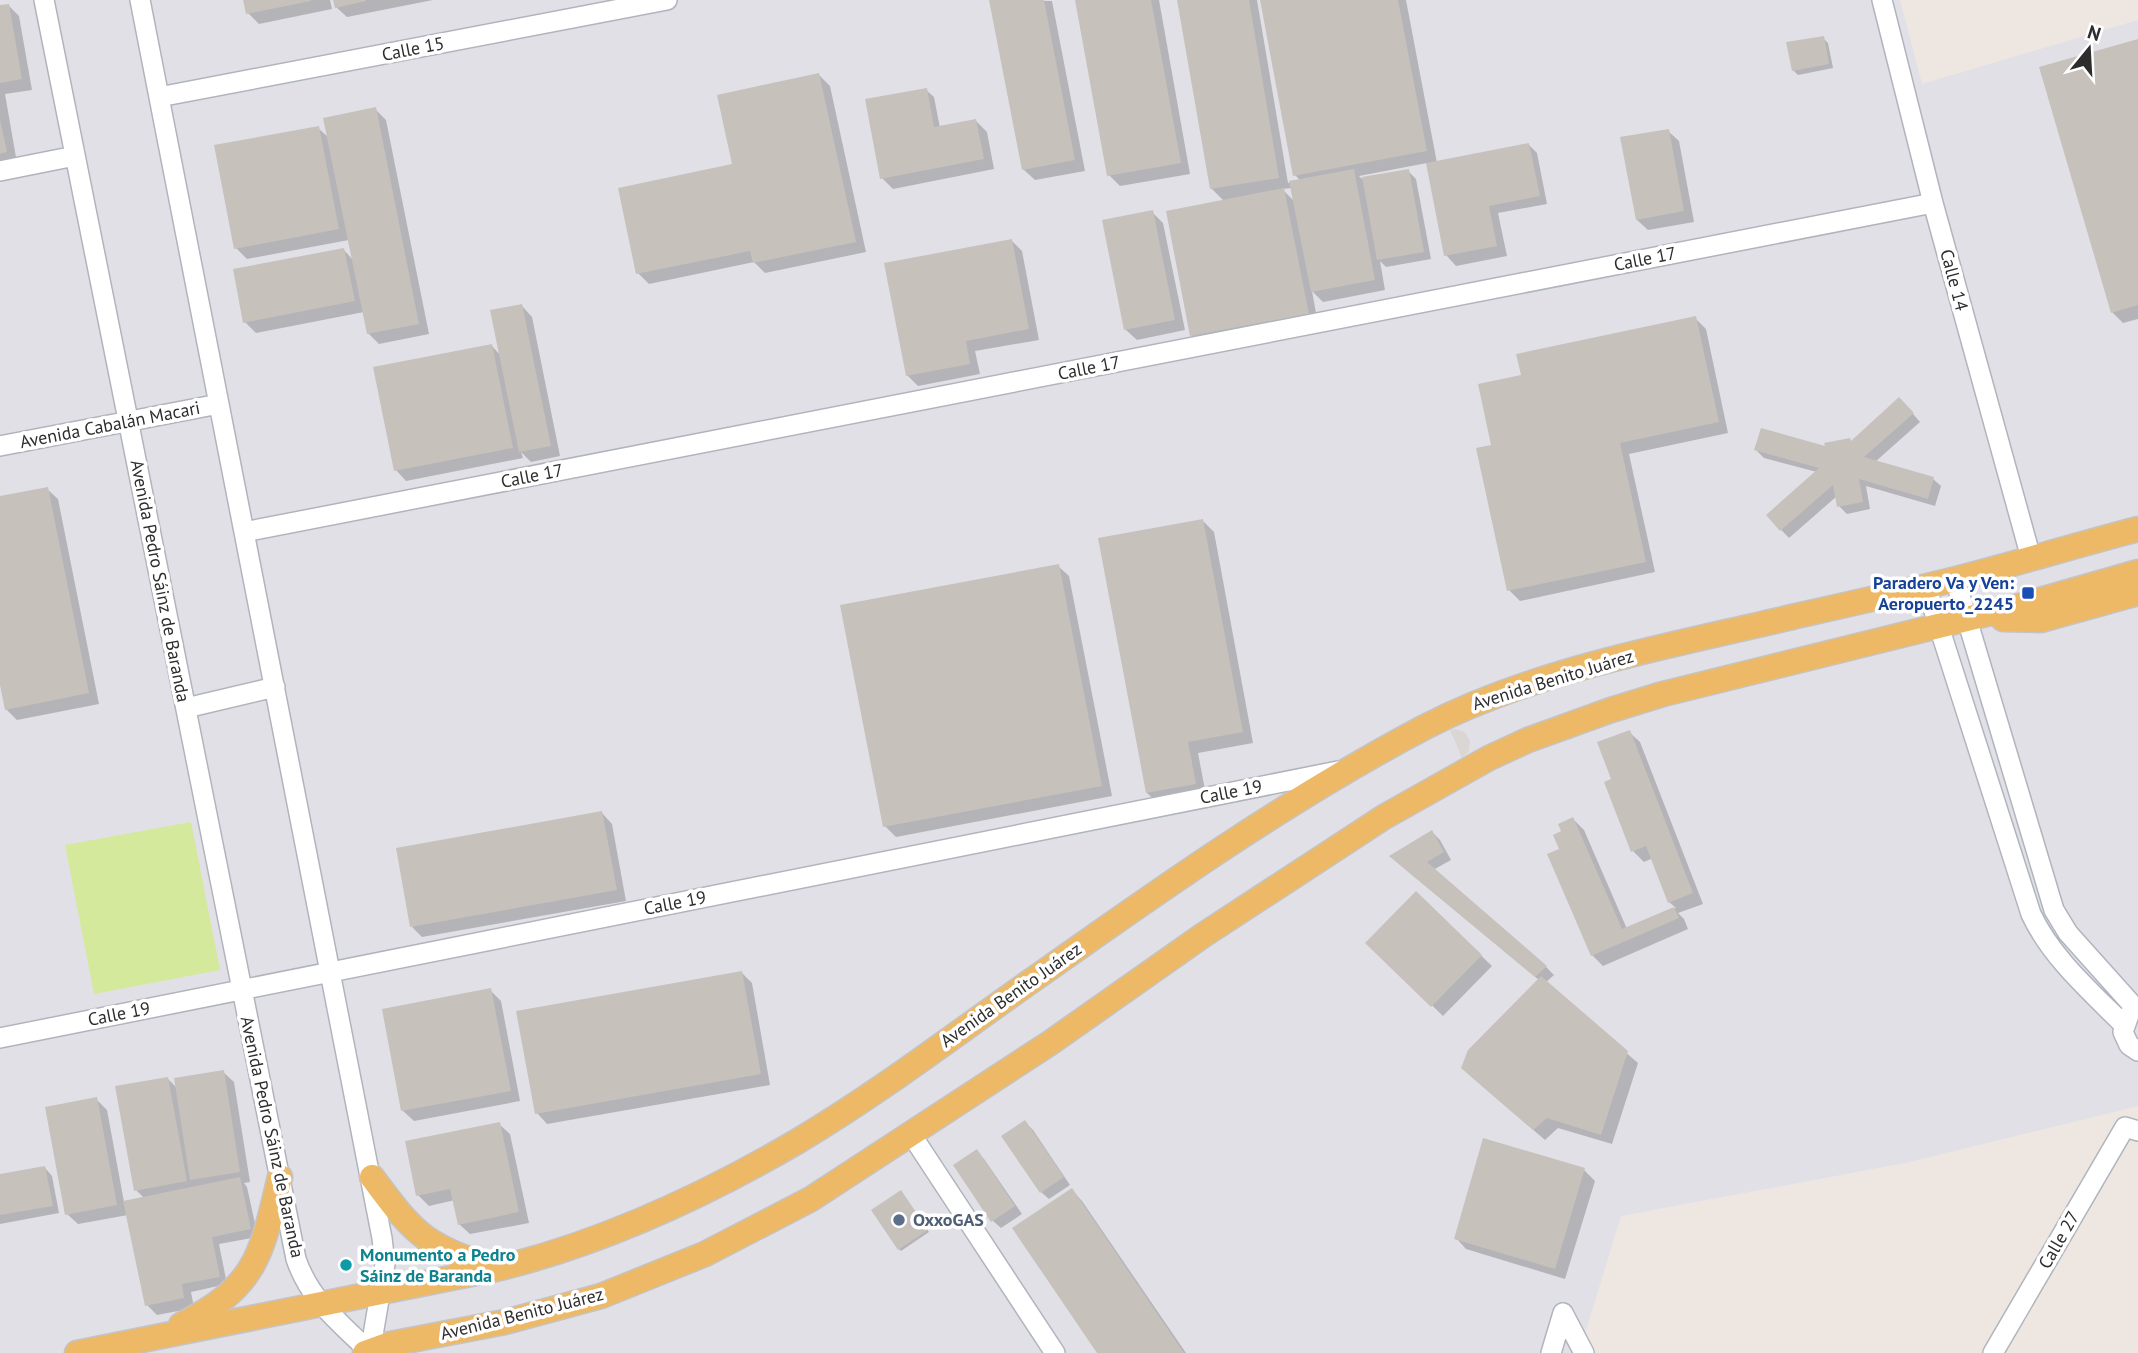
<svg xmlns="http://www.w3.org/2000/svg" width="2138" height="1353" font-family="'PT Sans',sans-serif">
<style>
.industrial{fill:#e1e0e7}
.pitch{fill:#d4e99b}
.plaza{fill:#dad6d3}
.shadow{fill:#0003;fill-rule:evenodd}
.building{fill:#c7c1bb}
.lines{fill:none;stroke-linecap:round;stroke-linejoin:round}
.minor-casing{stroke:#b0b5bd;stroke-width:22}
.major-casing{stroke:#c4c4c4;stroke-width:27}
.minor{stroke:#fff;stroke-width:19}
.major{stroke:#edb966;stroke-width:24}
.transit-dot{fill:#1a4fb4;stroke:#fff;stroke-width:2.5}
.service-dot{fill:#5c6f8a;stroke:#fff;stroke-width:2.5}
.culture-dot{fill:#0f9aa8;stroke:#fff;stroke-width:2.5}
.labels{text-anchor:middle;stroke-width:7;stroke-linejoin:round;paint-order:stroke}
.street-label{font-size:18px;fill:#2d2d2d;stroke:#fff}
.transit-label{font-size:18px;font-weight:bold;fill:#164399;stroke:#fff;text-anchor:end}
.service-label{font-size:18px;font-weight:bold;fill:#4e5e75;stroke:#fff;text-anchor:start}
.culture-label{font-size:18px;font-weight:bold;fill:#0d838f;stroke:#fff;text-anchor:start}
</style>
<rect width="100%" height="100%" fill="#eee6e0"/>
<path class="industrial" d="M 0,0 L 1900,0 L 1922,84 L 2138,20 L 2138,1106 L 1910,1162 L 1621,1216 L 1579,1353 L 0,1353 Z"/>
<path class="pitch" d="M 191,822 L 220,970 L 94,994 L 65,845 Z"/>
<path class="plaza" d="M 1455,729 L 1465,732 L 1470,741 L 1469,751 L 1462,758 L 1450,730 Z"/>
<path class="shadow" d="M 245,0 L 330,0 L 332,9 L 259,24 L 248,13 Z
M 335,0 L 433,0 L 347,17 L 336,7 Z
M 991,0 L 1052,1 L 1085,171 L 1035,180 L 1024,170 Z
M 1077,0 L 1159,0 L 1190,174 L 1120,186 L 1109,175 Z
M 1179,0 L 1257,0 L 1288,183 L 1300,180 L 1295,175 L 1261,0 L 1406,0 L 1437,163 L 1529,145 L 1537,153 L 1547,204 L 1498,213 L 1507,256 L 1456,266 L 1446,255 L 1427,163 L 1359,176 L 1362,179 L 1408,171 L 1416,179 L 1431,259 L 1386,267 L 1380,261 L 1385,290 L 1323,302 L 1312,291 L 1318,324 L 1202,346 L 1192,335 L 1225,202 L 1212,189 ZM 1292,188 L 1295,202 L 1282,189 Z
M 8,5 L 19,16 L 32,90 L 5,94 L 17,163 L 0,166 L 0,7 Z
M 1823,38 L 1828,43 L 1833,68 L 1798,75 L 1793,70 Z
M 2138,41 L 2138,319 L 2123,323 L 2112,312 Z
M 819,75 L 830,86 L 866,252 L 765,273 L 754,262 L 649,284 L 638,273 L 734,165 Z
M 926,90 L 934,97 L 940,128 L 976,121 L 987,132 L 994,169 L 893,189 L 882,178 Z
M 375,109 L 386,120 L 429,334 L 379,344 L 368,333 L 364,312 L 256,333 L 245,322 L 343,249 L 353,260 L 349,240 L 247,259 L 236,248 L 318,128 L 329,138 Z
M 1668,131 L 1679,141 L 1694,222 L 1648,230 L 1637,220 Z
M 1152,212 L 1163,223 L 1185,330 L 1137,340 L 1126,330 Z
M 1011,240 L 1022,251 L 1039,340 L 975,351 L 980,374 L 918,386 L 907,375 Z
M 522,306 L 532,317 L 560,456 L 531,462 L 521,452 L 523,458 L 406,481 L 396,470 L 492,346 L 501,356 Z
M 1695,318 L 1706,329 L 1728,433 L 1629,454 L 1655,572 L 1520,601 L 1509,590 L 1493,447 L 1523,376 Z
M 1907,407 L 1920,422 L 1875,462 L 1933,479 L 1941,486 L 1935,506 L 1866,486 L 1870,509 L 1847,514 L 1839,506 L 1837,496 L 1789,538 L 1768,516 L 1817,472 L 1764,458 L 1756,450 L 1827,449 L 1852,442 Z
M 47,489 L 58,499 L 99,704 L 17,720 L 6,709 L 0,677 L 0,498 Z
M 1203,521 L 1214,532 L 1253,743 L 1198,753 L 1206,795 L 1158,803 L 1147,793 Z
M 1058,566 L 1069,576 L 1112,796 L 896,837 L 885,826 Z
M 1629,732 L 1640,742 L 1703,904 L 1678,913 L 1684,919 L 1688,929 L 1603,966 L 1592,955 L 1561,850 L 1563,832 L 1573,819 L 1584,830 L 1627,929 L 1676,908 L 1669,902 L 1653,858 L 1644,862 L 1633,851 L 1613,780 Z
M 602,813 L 612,824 L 626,901 L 422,937 L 412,927 Z
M 1432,832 L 1440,840 L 1451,860 L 1433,870 L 1546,967 L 1554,975 L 1545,983 L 1638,1063 L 1612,1144 L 1558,1128 L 1545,1140 L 1474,1079 L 1539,980 L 1399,864 Z
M 1416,893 L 1492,966 L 1443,1016 L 1368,943 Z
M 741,972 L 752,983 L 770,1085 L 547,1124 L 537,1113 Z
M 490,990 L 501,1001 L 520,1101 L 414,1121 L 403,1111 Z
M 223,1072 L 234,1082 L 250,1182 L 244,1183 L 247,1187 L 258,1237 L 219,1244 L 227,1284 L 191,1292 L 194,1308 L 157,1315 L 147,1305 L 128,1215 L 78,1224 L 67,1214 L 96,1099 L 107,1110 L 124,1202 L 144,1198 L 136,1190 L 167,1078 L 177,1088 Z
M 1025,1122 L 1033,1130 L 1070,1185 L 1049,1199 L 1041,1192 Z
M 499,1124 L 510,1134 L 529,1223 L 470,1234 L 459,1224 L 455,1200 L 429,1206 L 418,1195 Z
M 976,1151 L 984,1159 L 1022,1214 L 1001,1228 L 993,1221 Z
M 45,1168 L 52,1176 L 59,1213 L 0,1224 L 0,1176 Z
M 1584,1170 L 1595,1181 L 1565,1279 L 1466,1249 L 1456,1238 Z
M 1072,1190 L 1082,1201 L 1186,1353 L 1100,1353 Z
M 903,1194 L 929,1232 L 901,1251 L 899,1249 Z"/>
<path class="building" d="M 243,0 L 311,0 L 311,1 L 246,14 Z
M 333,0 L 366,0 L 366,1 L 335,8 Z
M 989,0 L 1044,0 L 1075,160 L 1022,170 Z
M 1075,0 L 1151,0 L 1181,163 L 1107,176 Z
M 1177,0 L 1249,0 L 1279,178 L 1210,189 Z
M 1260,0 L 1398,0 L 1427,151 L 1293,176 Z
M 9,4 L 22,79 L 0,83 L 0,5 Z
M 1824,36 L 1829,64 L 1792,71 L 1786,42 Z
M 2138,39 L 2138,305 L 2111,313 L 2039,67 Z
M 819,73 L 856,242 L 753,263 L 750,251 L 636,274 L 618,188 L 732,164 L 717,95 Z
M 927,88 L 934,127 L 976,119 L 984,159 L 880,179 L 865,99 Z
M 376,107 L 419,324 L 367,334 L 323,118 Z
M 0,120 L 7,152 L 0,154 Z
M 319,126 L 339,229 L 234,249 L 214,145 Z
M 1669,129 L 1684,211 L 1636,220 L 1620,137 Z
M 1529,143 L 1540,196 L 1489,206 L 1497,246 L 1444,256 L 1426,163 Z
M 1354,169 L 1375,280 L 1311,292 L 1289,181 Z
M 1409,169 L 1424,252 L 1377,260 L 1362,177 Z
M 1284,188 L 1309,314 L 1190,336 L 1166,211 Z
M 1153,210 L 1175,320 L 1124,330 L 1102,220 Z
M 1012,239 L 1029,329 L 966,341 L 970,364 L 906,376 L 884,263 Z
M 344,248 L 355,301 L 243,323 L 233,269 Z
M 522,304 L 551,446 L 519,452 L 490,310 Z
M 1696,316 L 1719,422 L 1620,443 L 1646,562 L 1507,591 L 1476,448 L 1491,445 L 1478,384 L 1521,375 L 1516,354 Z
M 492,344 L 513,448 L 394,471 L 373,367 Z
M 1899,397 L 1914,413 L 1864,457 L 1934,477 L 1928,499 L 1859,479 L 1863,502 L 1837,507 L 1833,485 L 1780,531 L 1766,515 L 1819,468 L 1754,450 L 1761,428 L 1825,446 L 1824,443 L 1850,438 L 1851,441 Z
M 48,487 L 89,693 L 5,710 L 0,685 L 0,496 Z
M 1203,519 L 1243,732 L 1188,742 L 1196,784 L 1146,793 L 1098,538 Z
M 1059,564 L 1102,786 L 883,827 L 840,605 Z
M 1630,730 L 1693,893 L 1668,903 L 1646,846 L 1631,852 L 1604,782 L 1611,779 L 1597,742 Z
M 602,811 L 617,890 L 410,927 L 396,848 Z
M 1573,817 L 1622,929 L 1674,907 L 1679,918 L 1591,956 L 1547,854 L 1559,849 L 1553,835 L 1561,831 L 1558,824 Z
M 1432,830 L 1444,852 L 1427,862 L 1547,966 L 1535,977 L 1389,856 Z
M 1416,891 L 1482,955 L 1431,1007 L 1365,943 Z
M 742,971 L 761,1074 L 535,1114 L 516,1011 Z
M 1541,976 L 1628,1051 L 1601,1135 L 1547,1118 L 1533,1130 L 1461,1068 L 1468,1050 Z
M 491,988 L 511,1091 L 401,1111 L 382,1009 Z
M 224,1070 L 240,1172 L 190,1180 L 174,1078 Z
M 168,1077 L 187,1181 L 134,1191 L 115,1086 Z
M 97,1097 L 117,1205 L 65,1215 L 45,1107 Z
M 1025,1120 L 1064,1177 L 1040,1193 L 1001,1136 Z
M 500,1122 L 519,1212 L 458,1225 L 450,1189 L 416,1196 L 405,1141 Z
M 1483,1138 L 1585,1168 L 1555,1269 L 1454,1239 Z
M 977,1149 L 1015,1206 L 991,1222 L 953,1165 Z
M 45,1166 L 53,1206 L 0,1215 L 0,1174 Z
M 240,1177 L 251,1229 L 212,1237 L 220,1277 L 182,1284 L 184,1298 L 145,1306 L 123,1201 Z
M 1072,1188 L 1184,1353 L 1097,1353 L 1012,1228 Z
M 901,1190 L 928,1230 L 898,1250 L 871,1210 Z"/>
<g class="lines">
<g class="minor-casing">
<path id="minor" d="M 44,0 L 296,1259 C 310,1300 339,1322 370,1352
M 140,0 L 382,1238 L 385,1264 L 370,1353
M 1882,0 L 1933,203 L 2031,558
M 159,97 L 667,0
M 0,171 L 75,156
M 0,446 L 219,404
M 244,532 L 1933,203
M 1955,579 L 2054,910 L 2068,933 L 2136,1009
M 1926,586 L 2031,914 C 2051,957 2090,991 2124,1025
M 186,708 L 275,687
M 2129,1015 L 2123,1032 L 2129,1045 L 2138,1051
M 0,1038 L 1338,771
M 911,1134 L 1055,1353
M 1563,1313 L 1584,1353
M 1551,1353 L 1563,1313
M 1993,1353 L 2125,1127 L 2138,1131"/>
</g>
<g class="major-casing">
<path id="major" d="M 2003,619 L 2041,620 L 2138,593
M 372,1177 C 388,1198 404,1222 426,1238 C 447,1253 472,1260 496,1269
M 181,1325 C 257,1286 261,1256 280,1177
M 77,1353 L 496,1269 C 603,1243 704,1196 798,1141 C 872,1097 941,1045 1010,996 C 1144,901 1279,804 1425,727 C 1537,669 1670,646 1792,617 C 1845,605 1899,593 1952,580 C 2015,564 2076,545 2138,529
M 365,1353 L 390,1344 L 505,1322 L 601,1296 L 705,1254 L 811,1199 L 837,1182 L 1050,1043 L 1202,936 L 1384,817 L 1489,758 L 1528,740 L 1611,710 L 1663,694 L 2023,605 L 2138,572"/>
</g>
<use href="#minor" class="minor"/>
<use href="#major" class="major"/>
</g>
<rect class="transit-dot" x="2021" y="586" width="14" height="14" rx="3.5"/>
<circle class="service-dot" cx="899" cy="1220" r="7"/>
<circle class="culture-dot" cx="346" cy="1265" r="7"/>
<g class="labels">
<g class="street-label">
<text transform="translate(413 49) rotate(-11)" y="6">Calle 15</text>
<text transform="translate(1645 259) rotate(-11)" y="6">Calle 17</text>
<text transform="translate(1954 280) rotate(75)" y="6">Calle 14</text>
<text transform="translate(1089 368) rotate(-11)" y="6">Calle 17</text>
<text transform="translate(110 425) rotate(-11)" y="6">Avenida Cabalán Macari</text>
<text transform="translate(532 476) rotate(-11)" y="6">Calle 17</text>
<text transform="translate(160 581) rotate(79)" y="6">Avenida Pedro Sáinz de Baranda</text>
<text transform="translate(1553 680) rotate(-17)" y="6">Avenida Benito Juárez</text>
<text transform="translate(1231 792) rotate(-11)" y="6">Calle 19</text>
<text transform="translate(675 903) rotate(-11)" y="6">Calle 19</text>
<text transform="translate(1011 995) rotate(-35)" y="6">Avenida Benito Juárez</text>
<text transform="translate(119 1014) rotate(-11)" y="6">Calle 19</text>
<text transform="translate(272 1137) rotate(78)" y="6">Avenida Pedro Sáinz de Baranda</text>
<text transform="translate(2059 1240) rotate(-60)" y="6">Calle 27</text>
<text transform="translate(522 1314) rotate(-14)" y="6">Avenida Benito Juárez</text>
</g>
<g class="transit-label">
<text x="2014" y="589">Paradero Va y Ven:<tspan x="2014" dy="21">Aeropuerto_2245</tspan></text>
</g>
<g class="service-label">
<text x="913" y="1226">OxxoGAS</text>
</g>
<g class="culture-label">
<text x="360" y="1261">Monumento a Pedro<tspan x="360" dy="21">Sáinz de Baranda</tspan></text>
</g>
</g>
<g transform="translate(2089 49) rotate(18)" stroke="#ffffff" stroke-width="5" paint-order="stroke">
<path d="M0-5L12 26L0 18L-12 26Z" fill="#2d2d2d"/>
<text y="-10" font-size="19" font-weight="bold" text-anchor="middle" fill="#2d2d2d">N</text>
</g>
</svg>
